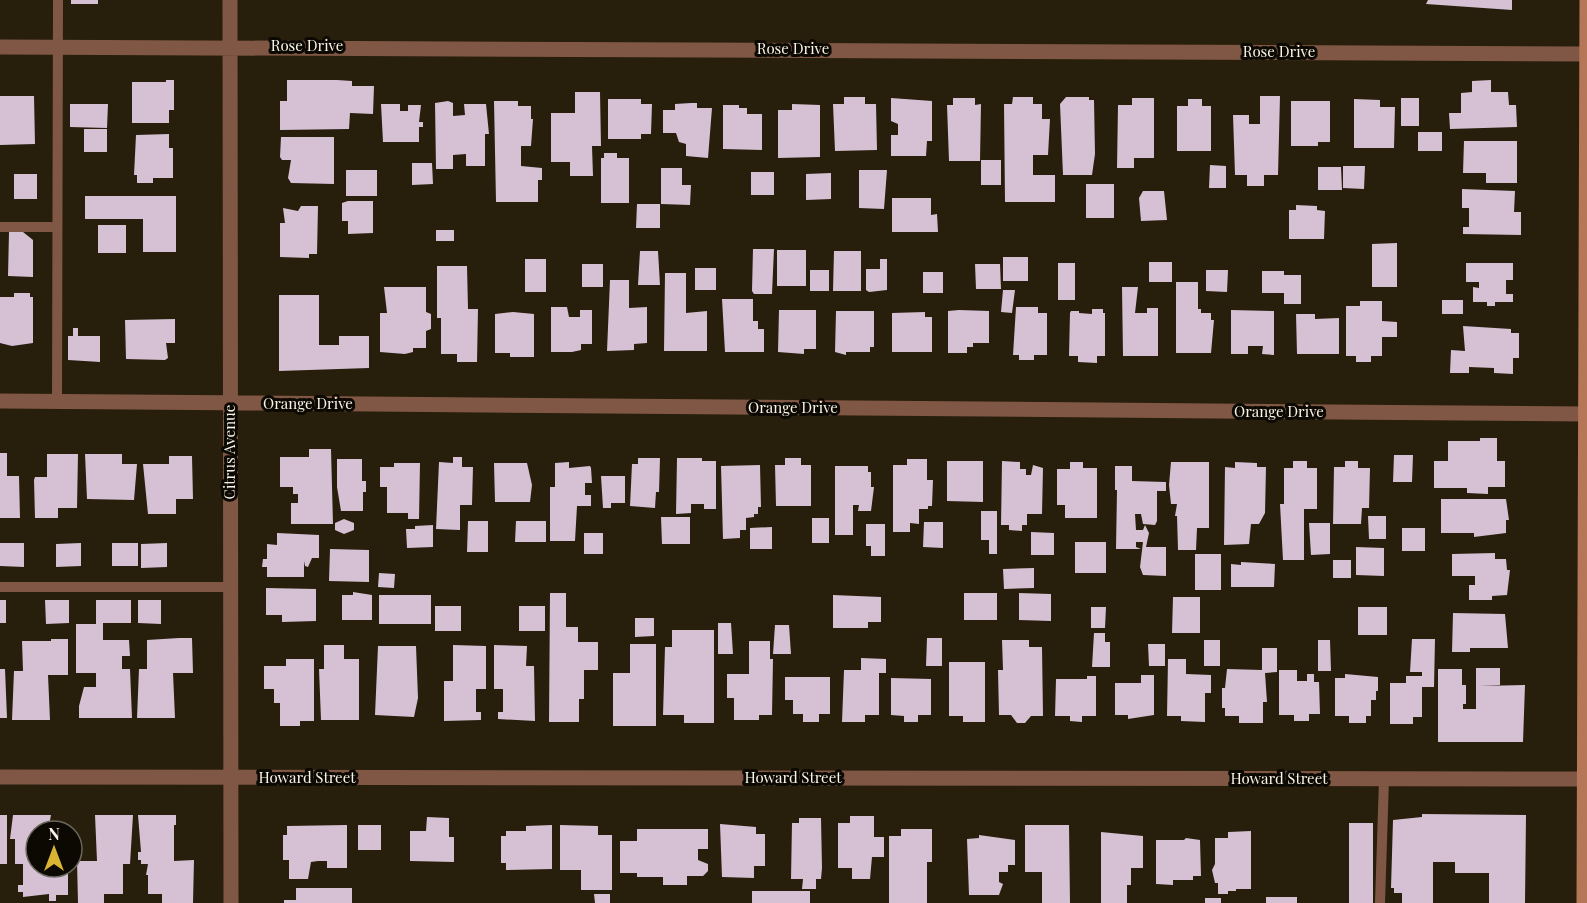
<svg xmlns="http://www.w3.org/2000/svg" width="1587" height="903" font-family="'Playfair Display',serif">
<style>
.building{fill:#d6c1d4}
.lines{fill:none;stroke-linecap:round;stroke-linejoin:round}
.lane{stroke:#7f5744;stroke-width:10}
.street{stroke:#7f5744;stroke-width:15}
.secondary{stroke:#b67658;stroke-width:15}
.labels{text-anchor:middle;stroke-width:6;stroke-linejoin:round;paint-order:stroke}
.street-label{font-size:15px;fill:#f9f4e7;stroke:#0c0903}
</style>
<rect width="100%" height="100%" fill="#271e0b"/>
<path class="building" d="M 71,0 L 98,0 L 98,4 L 71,4 Z
M 1428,0 L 1512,0 L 1512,10 L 1426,4 Z
M 166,80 L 174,80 L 174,110 L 169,110 L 169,123 L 132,123 L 132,82 L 166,82 Z
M 287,80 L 337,80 L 352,81 L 352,86 L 374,86 L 373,114 L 350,113 L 349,129 L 280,130 L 280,101 L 287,101 Z
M 1491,80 L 1491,92 L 1508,92 L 1509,105 L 1516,105 L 1517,127 L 1450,129 L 1449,113 L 1461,113 L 1461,93 L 1472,92 L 1472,81 Z
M 575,92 L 600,92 L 601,146 L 592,146 L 593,176 L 570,176 L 570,162 L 551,162 L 551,113 L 575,113 Z
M 0,96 L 34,96 L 35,144 L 0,145 Z
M 1260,96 L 1280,96 L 1278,175 L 1264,175 L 1264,186 L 1247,186 L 1247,175 L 1235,175 L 1233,115 L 1249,115 L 1249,124 L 1260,124 Z
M 844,97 L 865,97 L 865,104 L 876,104 L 877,150 L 835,151 L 833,104 L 844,104 Z
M 1013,97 L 1033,97 L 1033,104 L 1042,104 L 1042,119 L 1050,119 L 1048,155 L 1033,155 L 1033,175 L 1055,175 L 1055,202 L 1005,202 L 1004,104 L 1012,104 Z
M 1066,97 L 1089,97 L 1089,100 L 1094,100 L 1095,154 L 1092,175 L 1063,175 L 1060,104 Z
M 891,98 L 932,101 L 932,141 L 927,141 L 926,156 L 891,156 L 891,135 L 898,135 L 898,124 L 891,121 Z
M 953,98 L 975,98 L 975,105 L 981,104 L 980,161 L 949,161 L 947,105 L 953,105 Z
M 1132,98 L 1154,98 L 1154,158 L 1134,158 L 1134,168 L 1117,168 L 1118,105 L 1132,105 Z
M 1401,98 L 1419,98 L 1419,126 L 1401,126 Z
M 608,99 L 641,99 L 641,104 L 652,104 L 651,134 L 641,134 L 641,139 L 608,139 Z
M 1188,99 L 1202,99 L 1202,106 L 1211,106 L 1211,151 L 1177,151 L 1177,106 L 1188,106 Z
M 1354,99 L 1380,100 L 1380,107 L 1395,107 L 1394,148 L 1354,148 Z
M 448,101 L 453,103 L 453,116 L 465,115 L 464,104 L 486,104 L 489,134 L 485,134 L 485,166 L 466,166 L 466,154 L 453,155 L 453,169 L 436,169 L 435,103 Z
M 494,101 L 518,101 L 518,106 L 531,106 L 531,119 L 533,119 L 531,146 L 521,146 L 521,166 L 542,168 L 542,180 L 538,180 L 538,202 L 496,202 Z
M 1291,101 L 1330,101 L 1330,142 L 1318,142 L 1318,146 L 1291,146 Z
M 691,103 L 697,103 L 697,108 L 712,108 L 708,158 L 686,156 L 686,144 L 679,142 L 676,133 L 663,133 L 663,110 L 675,110 L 675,104 Z
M 70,104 L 108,104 L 107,128 L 70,127 Z
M 381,104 L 400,104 L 400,111 L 408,111 L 408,105 L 421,105 L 419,122 L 423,122 L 423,127 L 419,127 L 419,142 L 383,142 Z
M 792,104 L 820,105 L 820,157 L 778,158 L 778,110 L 792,110 Z
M 723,105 L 739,105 L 739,108 L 747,108 L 747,114 L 762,114 L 762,150 L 723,149 Z
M 84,129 L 107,129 L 107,152 L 84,152 Z
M 1418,132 L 1442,132 L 1442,151 L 1418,151 Z
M 169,134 L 169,148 L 173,148 L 173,178 L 153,178 L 153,183 L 137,183 L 137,175 L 134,175 L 136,135 Z
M 281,137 L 334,137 L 334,184 L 291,183 L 288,178 L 291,160 L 282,160 L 280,157 Z
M 1464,141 L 1517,141 L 1517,183 L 1486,183 L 1486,173 L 1463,173 Z
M 604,153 L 617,153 L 617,158 L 629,158 L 629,203 L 601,203 L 601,158 L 604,158 Z
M 981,160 L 1001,160 L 1001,185 L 981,185 Z
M 412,163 L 432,163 L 433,184 L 412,185 Z
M 1210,165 L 1226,166 L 1226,188 L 1209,188 Z
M 1343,166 L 1365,166 L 1364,189 L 1343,188 Z
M 1318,167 L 1341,167 L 1342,190 L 1318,190 Z
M 661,168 L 682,168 L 682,185 L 691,185 L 690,205 L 661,204 Z
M 346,170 L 377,170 L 377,196 L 346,196 Z
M 859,170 L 887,170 L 884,209 L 859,208 Z
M 751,172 L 774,172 L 774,195 L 751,195 Z
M 831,173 L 831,199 L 806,200 L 806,174 Z
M 14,174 L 37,174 L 37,199 L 14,199 Z
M 1086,184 L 1114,184 L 1114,218 L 1086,218 Z
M 1462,189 L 1515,191 L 1514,212 L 1521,212 L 1521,235 L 1463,234 L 1463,227 L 1469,227 L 1469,208 L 1462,208 Z
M 1143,191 L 1164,191 L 1167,220 L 1141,221 L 1139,198 Z
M 85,196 L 176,196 L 176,252 L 143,252 L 143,219 L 85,219 Z
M 892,198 L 931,198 L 931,215 L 937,214 L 938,232 L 892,232 Z
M 348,201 L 373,201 L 373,233 L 348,234 L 348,221 L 342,221 L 342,203 Z
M 637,204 L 660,204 L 660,228 L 636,228 Z
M 1296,205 L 1317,206 L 1317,210 L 1325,211 L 1324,239 L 1289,239 L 1289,210 L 1296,210 Z
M 301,206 L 318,206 L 317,254 L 309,254 L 309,258 L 280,257 L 280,223 L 285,223 L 283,208 L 298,211 Z
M 98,225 L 126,225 L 126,253 L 98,253 Z
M 436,230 L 454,230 L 454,241 L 436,241 Z
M 9,232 L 23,232 L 33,240 L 33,277 L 8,276 Z
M 1397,243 L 1397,287 L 1372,287 L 1372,244 Z
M 753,249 L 774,249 L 772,294 L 754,294 L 752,291 Z
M 777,250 L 806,250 L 806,286 L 777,286 Z
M 640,251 L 658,251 L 660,285 L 638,285 Z
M 834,251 L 861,251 L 861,291 L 833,291 Z
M 1003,257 L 1028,257 L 1028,281 L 1003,281 Z
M 525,259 L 546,259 L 546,292 L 525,292 Z
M 880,259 L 887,259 L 887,290 L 869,292 L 866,290 L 866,269 L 880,269 Z
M 1149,262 L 1172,262 L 1172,282 L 1149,282 Z
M 1058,263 L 1075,263 L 1075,300 L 1058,300 Z
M 1466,263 L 1513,263 L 1513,280 L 1506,280 L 1506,294 L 1513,294 L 1513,302 L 1495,302 L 1495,306 L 1487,306 L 1487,302 L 1473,302 L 1473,287 L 1479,288 L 1479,282 L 1466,282 Z
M 582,264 L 603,264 L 603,287 L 582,287 Z
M 975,264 L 1000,264 L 1001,289 L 976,289 Z
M 437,266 L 467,266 L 468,309 L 478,309 L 477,362 L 457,362 L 457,354 L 441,354 L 441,318 L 437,318 Z
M 695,268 L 716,268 L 716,290 L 695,290 Z
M 810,270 L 829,270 L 829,291 L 810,291 Z
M 1206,270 L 1228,270 L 1227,292 L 1206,291 Z
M 1262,271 L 1284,271 L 1284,275 L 1301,275 L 1301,304 L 1284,304 L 1284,293 L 1262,293 Z
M 923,272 L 943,272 L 943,293 L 923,293 Z
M 665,273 L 686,273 L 686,313 L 707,311 L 707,351 L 664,351 Z
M 610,280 L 629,280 L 629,308 L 647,307 L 647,343 L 634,344 L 634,350 L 607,351 Z
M 1176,282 L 1198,282 L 1198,309 L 1201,309 L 1201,313 L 1211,313 L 1211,320 L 1214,320 L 1211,353 L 1176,353 Z
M 384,287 L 426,287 L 426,312 L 431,314 L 431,329 L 426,331 L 426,348 L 413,348 L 413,352 L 405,354 L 380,352 L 380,313 L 387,313 Z
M 1122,287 L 1138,287 L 1135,313 L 1147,313 L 1147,308 L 1158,308 L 1158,356 L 1123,356 Z
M 1003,290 L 1015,290 L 1012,313 L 1001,312 Z
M 14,293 L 30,293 L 30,297 L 33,297 L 33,343 L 12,346 L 0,343 L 0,297 L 14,297 Z
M 279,295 L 319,295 L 319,345 L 339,345 L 339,336 L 369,336 L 369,368 L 279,371 Z
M 722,299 L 753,299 L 753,321 L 758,321 L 758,329 L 764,329 L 764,352 L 725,352 Z
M 1442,300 L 1463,300 L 1463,314 L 1442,314 Z
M 1360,301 L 1382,301 L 1382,321 L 1397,322 L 1397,337 L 1382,337 L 1382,356 L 1371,356 L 1371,362 L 1356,362 L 1356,356 L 1346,356 L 1346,306 L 1360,306 Z
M 551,307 L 567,307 L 569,317 L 580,317 L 580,310 L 592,310 L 592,344 L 581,344 L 581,350 L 572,352 L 551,352 Z
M 1016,307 L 1038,307 L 1038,313 L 1047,313 L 1047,355 L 1034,355 L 1034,360 L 1019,360 L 1019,355 L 1013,355 Z
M 1092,309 L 1103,309 L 1103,313 L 1105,313 L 1105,356 L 1097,356 L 1097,363 L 1078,362 L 1078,356 L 1069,356 L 1070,313 L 1071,311 L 1079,311 L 1079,313 L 1092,314 Z
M 779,310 L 816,310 L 816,349 L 804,349 L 804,354 L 778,352 Z
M 959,310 L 989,311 L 989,343 L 973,343 L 973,347 L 967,347 L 967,353 L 948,353 L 948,311 Z
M 1231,310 L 1274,311 L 1274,355 L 1262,354 L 1263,346 L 1248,346 L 1248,354 L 1231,354 Z
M 836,311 L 874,311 L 874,347 L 870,347 L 870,352 L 846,352 L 846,355 L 835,352 Z
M 513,312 L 534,314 L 534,357 L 510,357 L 510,353 L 495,353 L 495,314 Z
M 925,312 L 925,317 L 932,317 L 932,352 L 892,352 L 892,313 Z
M 1296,314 L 1315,314 L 1315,319 L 1339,318 L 1339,354 L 1297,354 Z
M 175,319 L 175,343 L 166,343 L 168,358 L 165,360 L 126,359 L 125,320 Z
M 1463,326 L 1511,329 L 1511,333 L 1519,333 L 1519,358 L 1513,358 L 1513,374 L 1494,373 L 1494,368 L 1469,367 L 1469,373 L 1450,373 L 1451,350 L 1465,351 Z
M 73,328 L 78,328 L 78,336 L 100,336 L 100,362 L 68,360 L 68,336 L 73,336 Z
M 1480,438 L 1497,438 L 1497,461 L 1505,461 L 1505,487 L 1488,487 L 1488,494 L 1467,493 L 1467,488 L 1434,488 L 1434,461 L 1448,461 L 1448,441 L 1480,441 Z
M 309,449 L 331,449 L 333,524 L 291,524 L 291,503 L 298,503 L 298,494 L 293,494 L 293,487 L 280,487 L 280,457 L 309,457 Z
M 0,453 L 7,453 L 7,476 L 19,476 L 20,518 L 0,518 Z
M 47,454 L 78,454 L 77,508 L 58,508 L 58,518 L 35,518 L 34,480 L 35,477 L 47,477 Z
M 85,454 L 122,454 L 122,464 L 137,464 L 134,500 L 87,499 Z
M 1394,455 L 1413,455 L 1412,482 L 1393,482 Z
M 169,456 L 192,456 L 193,499 L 176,499 L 176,514 L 148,514 L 143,464 L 169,464 Z
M 453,457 L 462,457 L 462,467 L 473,467 L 472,505 L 460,505 L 460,530 L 436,529 L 439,462 L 453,463 Z
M 638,458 L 660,458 L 659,492 L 656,492 L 655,508 L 630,506 L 632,464 L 638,464 Z
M 677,458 L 702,458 L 702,461 L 716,461 L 716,509 L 704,509 L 704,504 L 691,504 L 691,513 L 676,514 Z
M 785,458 L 801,458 L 801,465 L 811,465 L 811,506 L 776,506 L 775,465 L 785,465 Z
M 337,459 L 362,459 L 362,481 L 366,481 L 366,492 L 363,492 L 363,511 L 341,511 L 337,487 Z
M 907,459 L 927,459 L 927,480 L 933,480 L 932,506 L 928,506 L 928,509 L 919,509 L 919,524 L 910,523 L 910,532 L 893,532 L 893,465 L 907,465 Z
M 947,461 L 983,461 L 983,502 L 947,501 Z
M 1002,461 L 1020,462 L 1020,469 L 1026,469 L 1026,475 L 1031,475 L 1033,465 L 1043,468 L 1042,514 L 1027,514 L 1027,525 L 1022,525 L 1022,531 L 1009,530 L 1009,525 L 1001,525 Z
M 1293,461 L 1307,461 L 1307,468 L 1317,468 L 1317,509 L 1304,509 L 1304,560 L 1283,560 L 1280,504 L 1284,504 L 1284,468 L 1293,468 Z
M 1345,461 L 1358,461 L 1358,468 L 1370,468 L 1369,508 L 1362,508 L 1361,524 L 1333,524 L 1334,467 L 1345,467 Z
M 569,462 L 569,468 L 590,466 L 591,468 L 592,483 L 585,483 L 585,495 L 591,495 L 591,506 L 577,506 L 575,541 L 550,541 L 550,487 L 555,487 L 555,463 Z
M 1070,462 L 1083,462 L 1083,468 L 1097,468 L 1097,518 L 1065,518 L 1065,505 L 1057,505 L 1057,469 L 1070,469 Z
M 1171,462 L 1209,462 L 1209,528 L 1197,528 L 1196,550 L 1178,550 L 1177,516 L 1175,516 L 1177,504 L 1171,504 L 1169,485 Z
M 1235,462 L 1257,463 L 1257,467 L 1266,467 L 1265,513 L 1259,524 L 1251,524 L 1249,544 L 1224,545 L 1225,467 L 1235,468 Z
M 394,463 L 420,463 L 419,519 L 408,519 L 408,513 L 387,513 L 387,487 L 380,487 L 380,467 L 394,467 Z
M 494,463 L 527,463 L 532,485 L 530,502 L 495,502 Z
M 760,465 L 761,507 L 758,507 L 758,514 L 754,514 L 754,517 L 746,518 L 746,530 L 740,530 L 740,538 L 723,539 L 721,466 Z
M 835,466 L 868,466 L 868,472 L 871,472 L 871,487 L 874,487 L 871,511 L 858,511 L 859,505 L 853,505 L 853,535 L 835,535 Z
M 1115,466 L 1132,466 L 1132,481 L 1166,482 L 1166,491 L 1157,491 L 1157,521 L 1155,525 L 1143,524 L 1141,514 L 1135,514 L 1136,530 L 1143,530 L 1145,525 L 1149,533 L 1146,547 L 1166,547 L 1166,576 L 1143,575 L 1140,567 L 1143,542 L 1136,542 L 1136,547 L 1141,549 L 1116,549 L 1117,490 L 1115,490 Z
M 601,476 L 625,476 L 625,503 L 611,503 L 611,508 L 603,508 Z
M 1441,499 L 1506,499 L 1509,520 L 1506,520 L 1506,533 L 1474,537 L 1474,533 L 1441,533 Z
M 981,511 L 997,511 L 997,554 L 989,554 L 989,540 L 981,540 Z
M 1368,516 L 1386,516 L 1386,539 L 1369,539 Z
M 661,517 L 690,517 L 690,544 L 662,544 Z
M 812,518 L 829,518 L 829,543 L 812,543 Z
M 344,519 L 354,523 L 354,530 L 344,534 L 335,530 L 335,523 Z
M 468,521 L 488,521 L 488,552 L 467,552 Z
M 516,521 L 546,521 L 546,542 L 515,542 Z
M 924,522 L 943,522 L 943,548 L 923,547 Z
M 1309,523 L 1330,523 L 1330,554 L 1311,555 Z
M 866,524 L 885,524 L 885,556 L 871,556 L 871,546 L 866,546 Z
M 433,525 L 433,547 L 407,548 L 406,529 L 415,529 L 415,526 Z
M 772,527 L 772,549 L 750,549 L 750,528 Z
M 1402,528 L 1425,528 L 1425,551 L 1402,551 Z
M 1031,532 L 1054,533 L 1054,555 L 1031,555 Z
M 277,533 L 319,535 L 319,558 L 312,558 L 308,567 L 305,566 L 304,561 L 304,577 L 267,577 L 267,567 L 262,567 L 263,559 L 267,559 L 267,544 L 277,545 Z
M 584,533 L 603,533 L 603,554 L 584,554 Z
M 1075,542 L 1106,542 L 1106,573 L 1075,573 Z
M 0,543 L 24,543 L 24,567 L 0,566 Z
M 81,543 L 81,566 L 56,567 L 56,544 Z
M 112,543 L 138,543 L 138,566 L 112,566 Z
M 167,543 L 167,567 L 141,568 L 141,544 Z
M 1356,547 L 1384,548 L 1384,576 L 1356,575 Z
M 330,549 L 369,550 L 369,582 L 329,581 Z
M 1495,553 L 1495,559 L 1506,559 L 1507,570 L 1510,570 L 1507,595 L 1492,596 L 1492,600 L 1469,600 L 1469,585 L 1475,585 L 1475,576 L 1452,576 L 1452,554 Z
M 1195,554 L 1221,554 L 1221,590 L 1195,590 Z
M 1333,560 L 1351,560 L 1351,578 L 1333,578 Z
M 1241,562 L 1275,564 L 1274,587 L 1231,587 L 1231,564 L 1241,565 Z
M 1034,568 L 1034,588 L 1004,589 L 1003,569 Z
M 379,573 L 395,574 L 394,588 L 378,587 Z
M 266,588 L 316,589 L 316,621 L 282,622 L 282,615 L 266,615 Z
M 353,592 L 372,595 L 372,620 L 342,620 L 342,595 L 353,595 Z
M 550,593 L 566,593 L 566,627 L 578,627 L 578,642 L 598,642 L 598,670 L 584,670 L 584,699 L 579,699 L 579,722 L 549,722 Z
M 964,593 L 997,593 L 997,620 L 964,620 Z
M 1019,593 L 1051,594 L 1051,621 L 1019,620 Z
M 379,595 L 431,595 L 431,624 L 379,624 Z
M 833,595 L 881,597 L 881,622 L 868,622 L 868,628 L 833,628 Z
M 1173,597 L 1200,597 L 1200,633 L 1172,633 Z
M 0,600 L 6,600 L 6,623 L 0,623 Z
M 45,600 L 69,600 L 69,623 L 46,624 Z
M 96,600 L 131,600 L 131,623 L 103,623 L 103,640 L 129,640 L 130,656 L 122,656 L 122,669 L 130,669 L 132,718 L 79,718 L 79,706 L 84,687 L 96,687 L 96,673 L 76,673 L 76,624 L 96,624 Z
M 138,600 L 161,600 L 161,624 L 138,623 Z
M 435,606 L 461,606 L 461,631 L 435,631 Z
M 519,606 L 545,606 L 545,631 L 519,631 Z
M 1091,607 L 1106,607 L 1105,628 L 1091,628 Z
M 1358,607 L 1387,607 L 1387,635 L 1358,635 Z
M 1453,613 L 1505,614 L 1508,648 L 1470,648 L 1470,652 L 1452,652 Z
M 635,618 L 654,618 L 654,636 L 635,637 Z
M 718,623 L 731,623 L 733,654 L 718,654 Z
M 775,625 L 789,625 L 791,654 L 773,654 Z
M 672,630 L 714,630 L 714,723 L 684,723 L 684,715 L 663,715 L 665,647 L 672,647 Z
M 1094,633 L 1105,633 L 1105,642 L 1110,642 L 1110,667 L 1092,667 Z
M 179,638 L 192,638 L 193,673 L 173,673 L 175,718 L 137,718 L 139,669 L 147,669 L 147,640 Z
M 927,638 L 942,638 L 942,666 L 926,666 Z
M 51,639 L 68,639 L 68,675 L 48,675 L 50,720 L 12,720 L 14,671 L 23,671 L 22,641 L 51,641 Z
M 1412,639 L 1435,639 L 1434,687 L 1422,687 L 1422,717 L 1413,717 L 1413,724 L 1390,724 L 1390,683 L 1406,683 L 1406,676 L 1422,676 L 1422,672 L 1410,672 Z
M 1002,640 L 1029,640 L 1029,647 L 1042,647 L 1043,716 L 1031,716 L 1025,723 L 1017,723 L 1011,715 L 999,715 L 998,670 L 1003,670 Z
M 1204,640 L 1220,640 L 1220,666 L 1204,666 Z
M 1318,640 L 1330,640 L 1331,671 L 1318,671 Z
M 749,641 L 770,641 L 770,659 L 773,659 L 772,715 L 759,715 L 759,720 L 734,720 L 734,698 L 727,698 L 727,674 L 749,674 Z
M 630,644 L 656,644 L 656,726 L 613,726 L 613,673 L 630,673 Z
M 1148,644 L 1165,644 L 1165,666 L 1149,666 Z
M 324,645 L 344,645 L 344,659 L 359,659 L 359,720 L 321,720 L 319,669 L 324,669 Z
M 453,645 L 486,646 L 486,689 L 476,689 L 476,712 L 481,712 L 481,720 L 444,721 L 444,681 L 453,681 Z
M 494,645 L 527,646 L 526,666 L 534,666 L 535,721 L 498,719 L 498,712 L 503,712 L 503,689 L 494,689 Z
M 378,646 L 416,646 L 418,698 L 414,717 L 375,715 Z
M 1262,648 L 1277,648 L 1277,672 L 1265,673 L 1267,702 L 1263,702 L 1263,723 L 1239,723 L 1239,716 L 1225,716 L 1225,708 L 1222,708 L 1222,688 L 1225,688 L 1227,669 L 1262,670 Z
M 861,658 L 886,659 L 886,673 L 879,673 L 879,715 L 865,715 L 865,722 L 842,722 L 844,670 L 861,670 Z
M 286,659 L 314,659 L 314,721 L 300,721 L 300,726 L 280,726 L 280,703 L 274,703 L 274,689 L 264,689 L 264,666 L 286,666 Z
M 1168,659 L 1186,659 L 1186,674 L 1211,675 L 1211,693 L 1205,693 L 1205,722 L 1181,721 L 1181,716 L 1167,716 Z
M 949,662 L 985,662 L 985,722 L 963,722 L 963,716 L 949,716 Z
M 1476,668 L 1500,668 L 1500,685 L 1479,686 L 1525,685 L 1523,742 L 1438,742 L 1438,669 L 1462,669 L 1462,685 L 1466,685 L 1466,704 L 1463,704 L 1463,709 L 1476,709 Z
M 0,669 L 5,669 L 7,718 L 0,718 Z
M 1279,670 L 1297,670 L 1297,681 L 1307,681 L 1307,674 L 1314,674 L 1314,682 L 1319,682 L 1320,714 L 1309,714 L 1309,721 L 1294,721 L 1294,715 L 1279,715 Z
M 1345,674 L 1378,677 L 1378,691 L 1376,691 L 1376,700 L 1371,700 L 1371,716 L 1366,716 L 1366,723 L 1349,723 L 1349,716 L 1335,716 L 1335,678 L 1345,678 Z
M 1141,675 L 1154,675 L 1154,715 L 1128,719 L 1128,715 L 1115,715 L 1115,683 L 1141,683 Z
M 1087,676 L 1096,676 L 1096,716 L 1082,716 L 1082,722 L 1070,721 L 1070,716 L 1055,716 L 1056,679 L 1087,679 Z
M 785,677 L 830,677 L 830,714 L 819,714 L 819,722 L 803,722 L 803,714 L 793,714 L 793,700 L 785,700 Z
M 891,678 L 931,679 L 931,715 L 918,715 L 918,722 L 904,722 L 904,716 L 891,715 Z
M 1422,814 L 1526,815 L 1525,903 L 1489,903 L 1489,873 L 1455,873 L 1455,862 L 1433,862 L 1433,903 L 1402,903 L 1402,893 L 1394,893 L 1394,888 L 1391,888 L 1393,820 L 1422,817 Z
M 0,815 L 7,815 L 7,864 L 0,864 Z
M 13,815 L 51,815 L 48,831 L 36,831 L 36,867 L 68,867 L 68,895 L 56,895 L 56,901 L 49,901 L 49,894 L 23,897 L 23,892 L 18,892 L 18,885 L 23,885 L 23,864 L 15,864 L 15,839 L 10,839 Z
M 95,815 L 133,815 L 130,864 L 123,864 L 123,894 L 104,894 L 104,903 L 78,903 L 77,861 L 97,861 Z
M 138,815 L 176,815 L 176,825 L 174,825 L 174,861 L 194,860 L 193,903 L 162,903 L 162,894 L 148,894 L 148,875 L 146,875 L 148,864 L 141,864 L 141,860 L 138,860 L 138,852 L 141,852 Z
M 850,816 L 874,816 L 874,837 L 884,837 L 884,857 L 872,857 L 870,879 L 852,879 L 852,868 L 838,868 L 838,823 L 850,823 Z
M 427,817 L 449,818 L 449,837 L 454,837 L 454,862 L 410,861 L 410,831 L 426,831 Z
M 799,818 L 821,818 L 822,868 L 821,879 L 816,879 L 816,889 L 802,889 L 803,879 L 791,879 L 792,823 L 799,823 Z
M 1349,823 L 1373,823 L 1373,903 L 1349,903 Z
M 720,824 L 756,827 L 756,834 L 765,834 L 765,866 L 754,866 L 754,878 L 722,877 Z
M 347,825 L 347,868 L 327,868 L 327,861 L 318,861 L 311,862 L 308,879 L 289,879 L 289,860 L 283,860 L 283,835 L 287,835 L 287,826 Z
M 358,825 L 381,825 L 381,850 L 358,850 Z
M 552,825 L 552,869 L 506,870 L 506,863 L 501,863 L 501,836 L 506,836 L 506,831 L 526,831 L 526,826 Z
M 560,825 L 598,826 L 598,835 L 612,835 L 612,890 L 581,890 L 581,870 L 560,870 Z
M 1025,825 L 1069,825 L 1070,903 L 1042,903 L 1042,872 L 1025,872 Z
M 637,829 L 708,829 L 708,849 L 698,849 L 698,860 L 708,864 L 708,871 L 703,876 L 687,876 L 687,885 L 663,885 L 663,877 L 637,877 L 637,873 L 620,873 L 620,841 L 637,841 Z
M 901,829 L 932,829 L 932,862 L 927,862 L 927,903 L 889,903 L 889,836 L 901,836 Z
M 1251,831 L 1251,889 L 1236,889 L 1236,891 L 1228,891 L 1228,894 L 1218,894 L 1218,883 L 1215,883 L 1212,870 L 1215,864 L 1215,838 L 1228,838 L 1228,832 Z
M 1101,832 L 1143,836 L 1143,868 L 1131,868 L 1131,885 L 1127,885 L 1127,903 L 1101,903 Z
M 979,835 L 1015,840 L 1015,865 L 1008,865 L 1008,872 L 999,872 L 999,882 L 1003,884 L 999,895 L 969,895 L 967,839 L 979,838 Z
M 1186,838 L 1200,840 L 1201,876 L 1193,876 L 1193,880 L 1173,880 L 1173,885 L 1156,884 L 1156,840 L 1184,840 Z
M 296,888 L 352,888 L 352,903 L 284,903 L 284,900 L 296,900 Z
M 752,891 L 810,891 L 810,903 L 752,903 Z
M 594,894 L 610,894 L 610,903 L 595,903 Z
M 1266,897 L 1297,897 L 1297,903 L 1266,903 Z
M 1205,898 L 1221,898 L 1221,903 L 1205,903 Z"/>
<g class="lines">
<path class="lane" d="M 0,227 L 57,227
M 57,402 L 58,0
M 0,587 L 231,587
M 1380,903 L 1384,779"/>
<path class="street" d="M 230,0 L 231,903
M 0,47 L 1586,54
M 0,401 L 1587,414
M 0,777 L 1586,779"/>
<path class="secondary" d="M 1584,903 L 1587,0"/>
</g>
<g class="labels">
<g class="street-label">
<text x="307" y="51">Rose Drive</text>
<text x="793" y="54">Rose Drive</text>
<text x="1279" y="57">Rose Drive</text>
<text x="308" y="409">Orange Drive</text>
<text x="793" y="413">Orange Drive</text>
<text x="1279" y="417">Orange Drive</text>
<text transform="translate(230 452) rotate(-90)" y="5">Citrus Avenue</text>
<text x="307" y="783">Howard Street</text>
<text x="793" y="783">Howard Street</text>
<text x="1279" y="784">Howard Street</text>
</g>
</g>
<g transform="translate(54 849)"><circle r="28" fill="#0c0903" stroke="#6b675e" stroke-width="1.5"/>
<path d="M0-4.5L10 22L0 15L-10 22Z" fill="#d9b334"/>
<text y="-9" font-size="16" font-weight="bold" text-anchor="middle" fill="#f9f4e7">N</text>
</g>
</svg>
